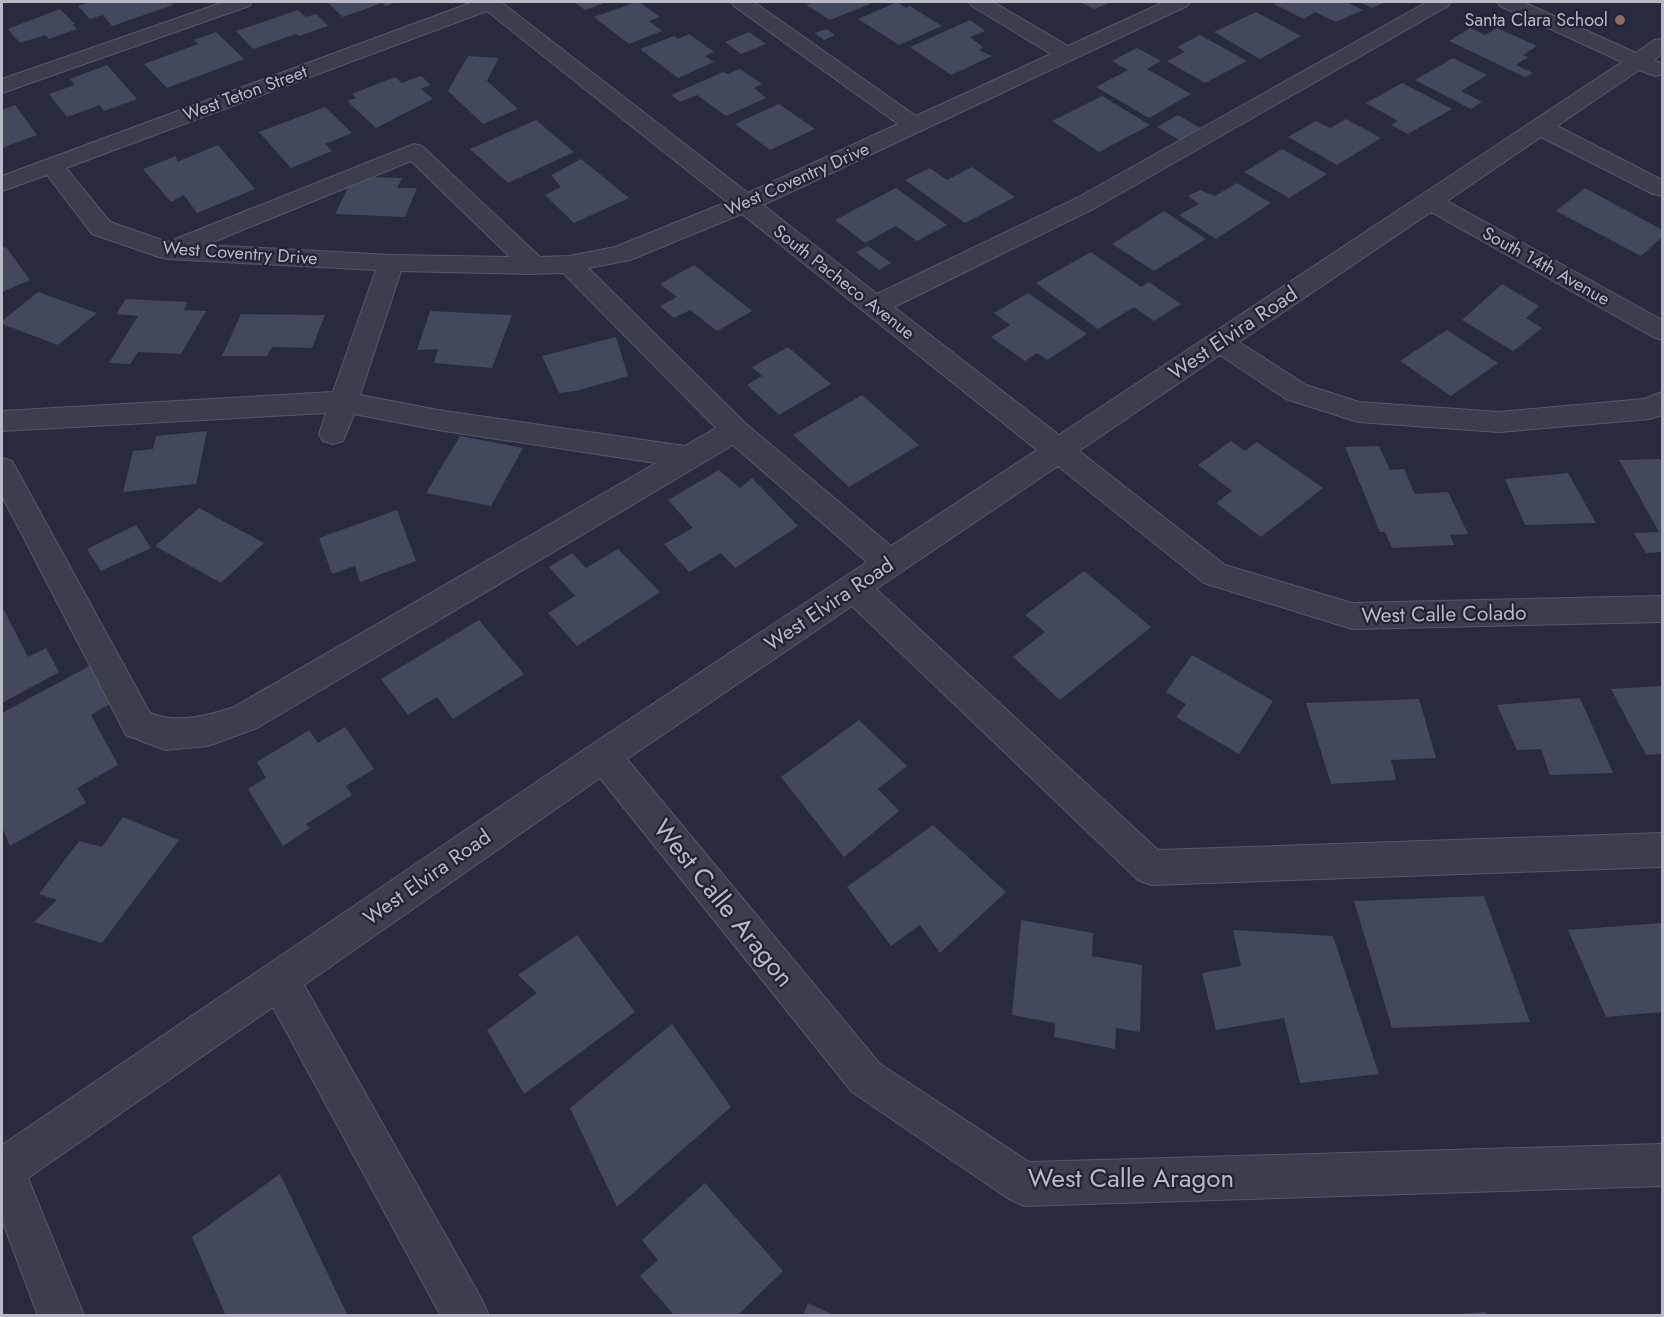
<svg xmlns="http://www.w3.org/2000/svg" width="1664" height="1317" font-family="Jost,sans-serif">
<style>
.building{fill:#44485d}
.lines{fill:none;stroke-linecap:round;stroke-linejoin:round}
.minor-casing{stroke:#575968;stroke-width:2}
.minor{fill:#3c3e4e;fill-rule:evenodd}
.education-dot{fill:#8d6e63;stroke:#202333;stroke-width:2}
.labels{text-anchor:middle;stroke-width:4.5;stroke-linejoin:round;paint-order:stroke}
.far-poi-label{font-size:18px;fill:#b8bac8;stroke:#202333;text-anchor:end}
.far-street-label{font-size:18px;fill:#b8bac8;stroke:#202333}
.street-label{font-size:21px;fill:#b8bac8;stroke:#202333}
.near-street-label{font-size:26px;fill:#b8bac8;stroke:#202333}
</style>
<rect width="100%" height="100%" fill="#282b3e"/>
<path class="building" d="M 90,2 L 170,2 L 173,5 L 112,26 L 103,15 L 90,19 L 78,6 Z
M 327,2 L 397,2 L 386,6 L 382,3 L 343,17 Z
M 574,2 L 607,2 L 585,10 Z
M 636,2 L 639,2 L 660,17 L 649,21 L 662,31 L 629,44 L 594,17 Z
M 814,2 L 867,2 L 870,4 L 830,20 L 806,5 Z
M 897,2 L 906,8 L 910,6 L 942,26 L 899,45 L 858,19 Z
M 1080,2 L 1112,2 L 1094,9 Z
M 1279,2 L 1346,2 L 1363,10 L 1336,22 L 1315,12 L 1304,19 L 1274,4 Z
M 1359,2 L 1386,2 L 1372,8 Z
M 60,9 L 75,24 L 72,24 L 77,29 L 49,39 L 45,35 L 20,43 L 8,29 Z
M 298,10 L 306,17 L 316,14 L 328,26 L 299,36 L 296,34 L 253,49 L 236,31 Z
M 1256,12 L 1301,36 L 1260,59 L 1214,32 Z
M 970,20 L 985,31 L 970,37 L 983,47 L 979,50 L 992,56 L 951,75 L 910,47 Z
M 1470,28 L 1485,35 L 1497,28 L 1537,46 L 1523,55 L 1528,57 L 1516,65 L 1533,73 L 1525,77 L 1449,41 Z
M 826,29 L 835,35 L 824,40 L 815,33 Z
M 216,32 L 244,59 L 167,88 L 144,64 L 198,44 L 194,40 Z
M 749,32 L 766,44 L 741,54 L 725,42 Z
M 689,34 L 714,52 L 705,56 L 714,62 L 678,78 L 640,49 L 674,36 L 678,39 Z
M 1200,35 L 1247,61 L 1205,83 L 1167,61 L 1185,52 L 1177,47 Z
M 1137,48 L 1161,61 L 1147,69 L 1191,94 L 1149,118 L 1096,87 L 1128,70 L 1112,61 Z
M 468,56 L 499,58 L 487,81 L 518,109 L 483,124 L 448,91 Z
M 1453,58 L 1487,75 L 1461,91 L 1482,102 L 1471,109 L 1415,80 Z
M 107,65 L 137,99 L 104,111 L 100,105 L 67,117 L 49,94 L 75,85 L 70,79 Z
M 740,69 L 762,84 L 754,88 L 766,98 L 726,116 L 697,95 L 680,102 L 671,95 L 723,72 L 728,74 Z
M 421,76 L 431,85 L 421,89 L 433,99 L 376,128 L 347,101 L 356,98 L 352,94 L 395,77 L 402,83 Z
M 1402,83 L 1452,109 L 1408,134 L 1391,125 L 1398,121 L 1366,103 Z
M 1102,96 L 1150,125 L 1099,152 L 1052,121 Z
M 779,104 L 815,129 L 770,150 L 735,124 Z
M 15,105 L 37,135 L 2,148 L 2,110 Z
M 325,107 L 352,133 L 325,144 L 332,151 L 291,168 L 259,132 Z
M 1178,115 L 1202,129 L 1181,141 L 1157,127 Z
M 1346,119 L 1381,138 L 1337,165 L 1288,137 L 1316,121 L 1330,128 Z
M 536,120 L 574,152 L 508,183 L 470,149 Z
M 218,145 L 255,189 L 197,213 L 184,195 L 171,202 L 143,169 L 176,156 L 177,162 Z
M 1282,149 L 1327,174 L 1289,198 L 1244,172 Z
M 581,159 L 629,198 L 574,223 L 545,195 L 561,187 L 551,175 Z
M 972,167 L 1015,197 L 965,223 L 905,180 L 930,168 L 947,180 Z
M 365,177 L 402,178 L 397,188 L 417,188 L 405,217 L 335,214 L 352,180 Z
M 1237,183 L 1271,203 L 1216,239 L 1179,215 L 1199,204 L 1188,196 L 1200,190 L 1215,196 Z
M 896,188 L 947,225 L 917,241 L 896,226 L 865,243 L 835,220 Z
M 1585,188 L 1662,230 L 1662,237 L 1641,256 L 1556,211 Z
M 1164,211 L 1206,239 L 1154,271 L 1112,244 Z
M 868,246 L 891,263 L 879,270 L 856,252 Z
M 6,247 L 30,280 L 2,292 L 2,248 Z
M 1091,252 L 1141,287 L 1149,282 L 1181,304 L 1154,321 L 1134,307 L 1098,329 L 1036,283 Z
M 694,265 L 752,311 L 717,331 L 690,310 L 674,318 L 660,306 L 677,297 L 660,284 Z
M 1502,284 L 1539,306 L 1526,318 L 1542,328 L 1513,351 L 1462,320 Z
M 38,292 L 97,313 L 58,345 L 2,324 L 2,321 Z
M 1028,293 L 1087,334 L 1047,360 L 1037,353 L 1025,361 L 991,337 L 1010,325 L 994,313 Z
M 126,299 L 188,302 L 184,310 L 206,311 L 181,354 L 138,352 L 130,364 L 109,363 L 138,316 L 116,314 Z
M 430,311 L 512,315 L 492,368 L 434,363 L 438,349 L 417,350 Z
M 241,314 L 325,315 L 312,348 L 272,347 L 267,356 L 222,356 Z
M 1447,330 L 1498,363 L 1451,396 L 1400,361 Z
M 616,337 L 628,376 L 576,391 L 559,393 L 542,356 Z
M 788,347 L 831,384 L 779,415 L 747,385 L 762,376 L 752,367 Z
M 862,395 L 919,445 L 849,487 L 793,435 Z
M 207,431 L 196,484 L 123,492 L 133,451 L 153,449 L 156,436 Z
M 460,436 L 523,448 L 491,506 L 426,493 Z
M 1231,441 L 1245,451 L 1257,442 L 1323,488 L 1261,537 L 1216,503 L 1232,491 L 1198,465 Z
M 1379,446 L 1390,470 L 1404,469 L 1415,494 L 1448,492 L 1468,534 L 1450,535 L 1454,545 L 1392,548 L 1385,532 L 1380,532 L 1345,447 Z
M 1662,459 L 1662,552 L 1646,553 L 1634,533 L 1659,532 L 1619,460 Z
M 719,470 L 740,488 L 752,478 L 798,526 L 735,568 L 721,553 L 689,572 L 664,544 L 693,528 L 668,500 Z
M 1568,473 L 1596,523 L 1525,525 L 1505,479 Z
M 199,508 L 264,543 L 221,583 L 155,546 Z
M 397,510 L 416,561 L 360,582 L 355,566 L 332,574 L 319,538 Z
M 136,525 L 151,548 L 101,571 L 87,549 Z
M 618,549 L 660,592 L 577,646 L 548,613 L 575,596 L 549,567 L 572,553 L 586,568 Z
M 1084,571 L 1151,627 L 1060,700 L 1013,657 L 1045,632 L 1025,615 Z
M 4,610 L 28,657 L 46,648 L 59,672 L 2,703 L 2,612 Z
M 479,620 L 524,674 L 453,719 L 437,697 L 408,715 L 381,679 Z
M 1192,655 L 1273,701 L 1239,754 L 1176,717 L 1186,704 L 1166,692 Z
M 97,662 L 118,699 L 91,715 L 118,765 L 77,788 L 86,803 L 10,846 L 2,827 L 2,713 Z
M 1662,686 L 1662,754 L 1646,755 L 1611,689 Z
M 1580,698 L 1613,773 L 1550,775 L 1541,749 L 1517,750 L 1497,705 Z
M 1419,699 L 1436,758 L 1391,760 L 1396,780 L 1331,784 L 1306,703 Z
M 859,720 L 907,766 L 878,789 L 899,811 L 844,857 L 781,777 Z
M 345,727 L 374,769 L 346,786 L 352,795 L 306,824 L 310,828 L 283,846 L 248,789 L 266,778 L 257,762 L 309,730 L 318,743 Z
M 123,817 L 179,840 L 102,943 L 34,922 L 57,900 L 39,894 L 79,841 L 102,847 Z
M 933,825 L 1006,892 L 940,953 L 920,925 L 891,946 L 847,887 Z
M 1484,896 L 1530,1022 L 1392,1028 L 1354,901 Z
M 1021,920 L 1093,933 L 1092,956 L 1142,965 L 1140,1032 L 1116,1028 L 1115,1049 L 1054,1037 L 1055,1023 L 1012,1015 Z
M 1662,923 L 1662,1012 L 1606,1017 L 1568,930 Z
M 1233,930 L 1333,936 L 1379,1074 L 1300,1083 L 1284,1018 L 1216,1030 L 1202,973 L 1241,966 Z
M 577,935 L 635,1012 L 524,1094 L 487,1030 L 537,993 L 518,975 Z
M 672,1024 L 731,1107 L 617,1207 L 570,1108 Z
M 280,1174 L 348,1316 L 226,1316 L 192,1237 Z
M 705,1183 L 783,1271 L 737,1316 L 675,1316 L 640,1276 L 658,1260 L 642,1240 Z
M 808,1303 L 836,1316 L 803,1316 Z
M 1486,1312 L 1487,1316 L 1457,1316 L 1457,1314 Z"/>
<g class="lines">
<g class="minor-casing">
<path id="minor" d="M 224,2 L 252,2 L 249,6 L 2,93 L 2,79 Z
M 473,2 L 501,2 L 748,193 L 898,124 L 734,6 L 731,2 L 754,2 L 916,116 L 1051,54 L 972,6 L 969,2 L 993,2 L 1068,46 L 1164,2 L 1190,2 L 1187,6 L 763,205 L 877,294 L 1077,198 L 1427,2 L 1451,2 L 1448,6 L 1095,208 L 894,307 L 1059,435 L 1622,62 L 1500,6 L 1497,2 L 1523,2 L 1636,53 L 1654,40 L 1662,39 L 1662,54 L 1654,60 L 1662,64 L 1662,74 L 1655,76 L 1639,70 L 1557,126 L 1662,180 L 1662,196 L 1653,194 L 1541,137 L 1447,201 L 1662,320 L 1662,340 L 1653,337 L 1431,212 L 1239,342 L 1306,385 L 1359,402 L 1499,412 L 1644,399 L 1662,392 L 1662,415 L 1650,419 L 1499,432 L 1358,422 L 1286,399 L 1220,355 L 1079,451 L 1225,565 L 1352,603 L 1662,596 L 1662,622 L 1352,629 L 1204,583 L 1058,466 L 876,589 L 1158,850 L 1662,833 L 1662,867 L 1151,885 L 1138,880 L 852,606 L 627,759 L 880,1064 L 1029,1162 L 1662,1144 L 1662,1186 L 1024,1206 L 1009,1199 L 852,1092 L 600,778 L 304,985 L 482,1300 L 489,1316 L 441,1316 L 273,1007 L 28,1178 L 84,1316 L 38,1316 L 2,1220 L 2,1145 L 591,745 L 867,562 L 733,445 L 257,728 L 208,746 L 165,750 L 126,735 L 2,496 L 2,458 L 12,461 L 150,713 C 177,724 207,716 234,707 L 656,463 L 438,430 L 354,414 L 343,441 L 333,444 L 323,441 L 319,434 L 326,413 L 2,431 L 2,411 L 333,392 L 376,270 L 168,259 L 159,257 L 92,234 L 47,175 L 2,191 L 2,176 ZM 487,11 L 727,202 L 615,247 L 569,256 L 540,257 L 422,146 L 414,144 L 168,242 L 110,222 L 66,168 ZM 411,161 L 510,257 L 391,255 L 206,245 ZM 742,214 L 1037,450 L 891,546 L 745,423 L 588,268 L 630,260 ZM 401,271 L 528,274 L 563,273 L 716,428 L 685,446 L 438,410 L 360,395 Z"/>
</g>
<use href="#minor" class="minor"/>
</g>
<circle class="education-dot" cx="1620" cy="20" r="6"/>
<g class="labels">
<g class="far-poi-label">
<text x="1608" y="26">Santa Clara School</text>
</g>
<g class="far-street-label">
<text transform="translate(245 93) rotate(-20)" y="6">West Teton Street</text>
<text transform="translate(797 179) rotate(-24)" y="6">West Coventry Drive</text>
<text transform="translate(240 253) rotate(4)" y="6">West Coventry Drive</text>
<text transform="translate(1546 266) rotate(29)" y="6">South 14th Avenue</text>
<text transform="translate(844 282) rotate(38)" y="6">South Pacheco Avenue</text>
</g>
<g class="street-label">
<text transform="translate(1233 333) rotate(-34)" y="7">West Elvira Road</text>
<text transform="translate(829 604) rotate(-34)" y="7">West Elvira Road</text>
<text transform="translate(1444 614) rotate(-1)" y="7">West Calle Colado</text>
<text transform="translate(427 877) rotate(-35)" y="7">West Elvira Road</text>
</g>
<g class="near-street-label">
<text transform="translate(724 903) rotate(51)" y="9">West Calle Aragon</text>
<text x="1131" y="1187">West Calle Aragon</text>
</g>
</g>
<rect width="1664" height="1317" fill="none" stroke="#b8bac8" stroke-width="6"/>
</svg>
